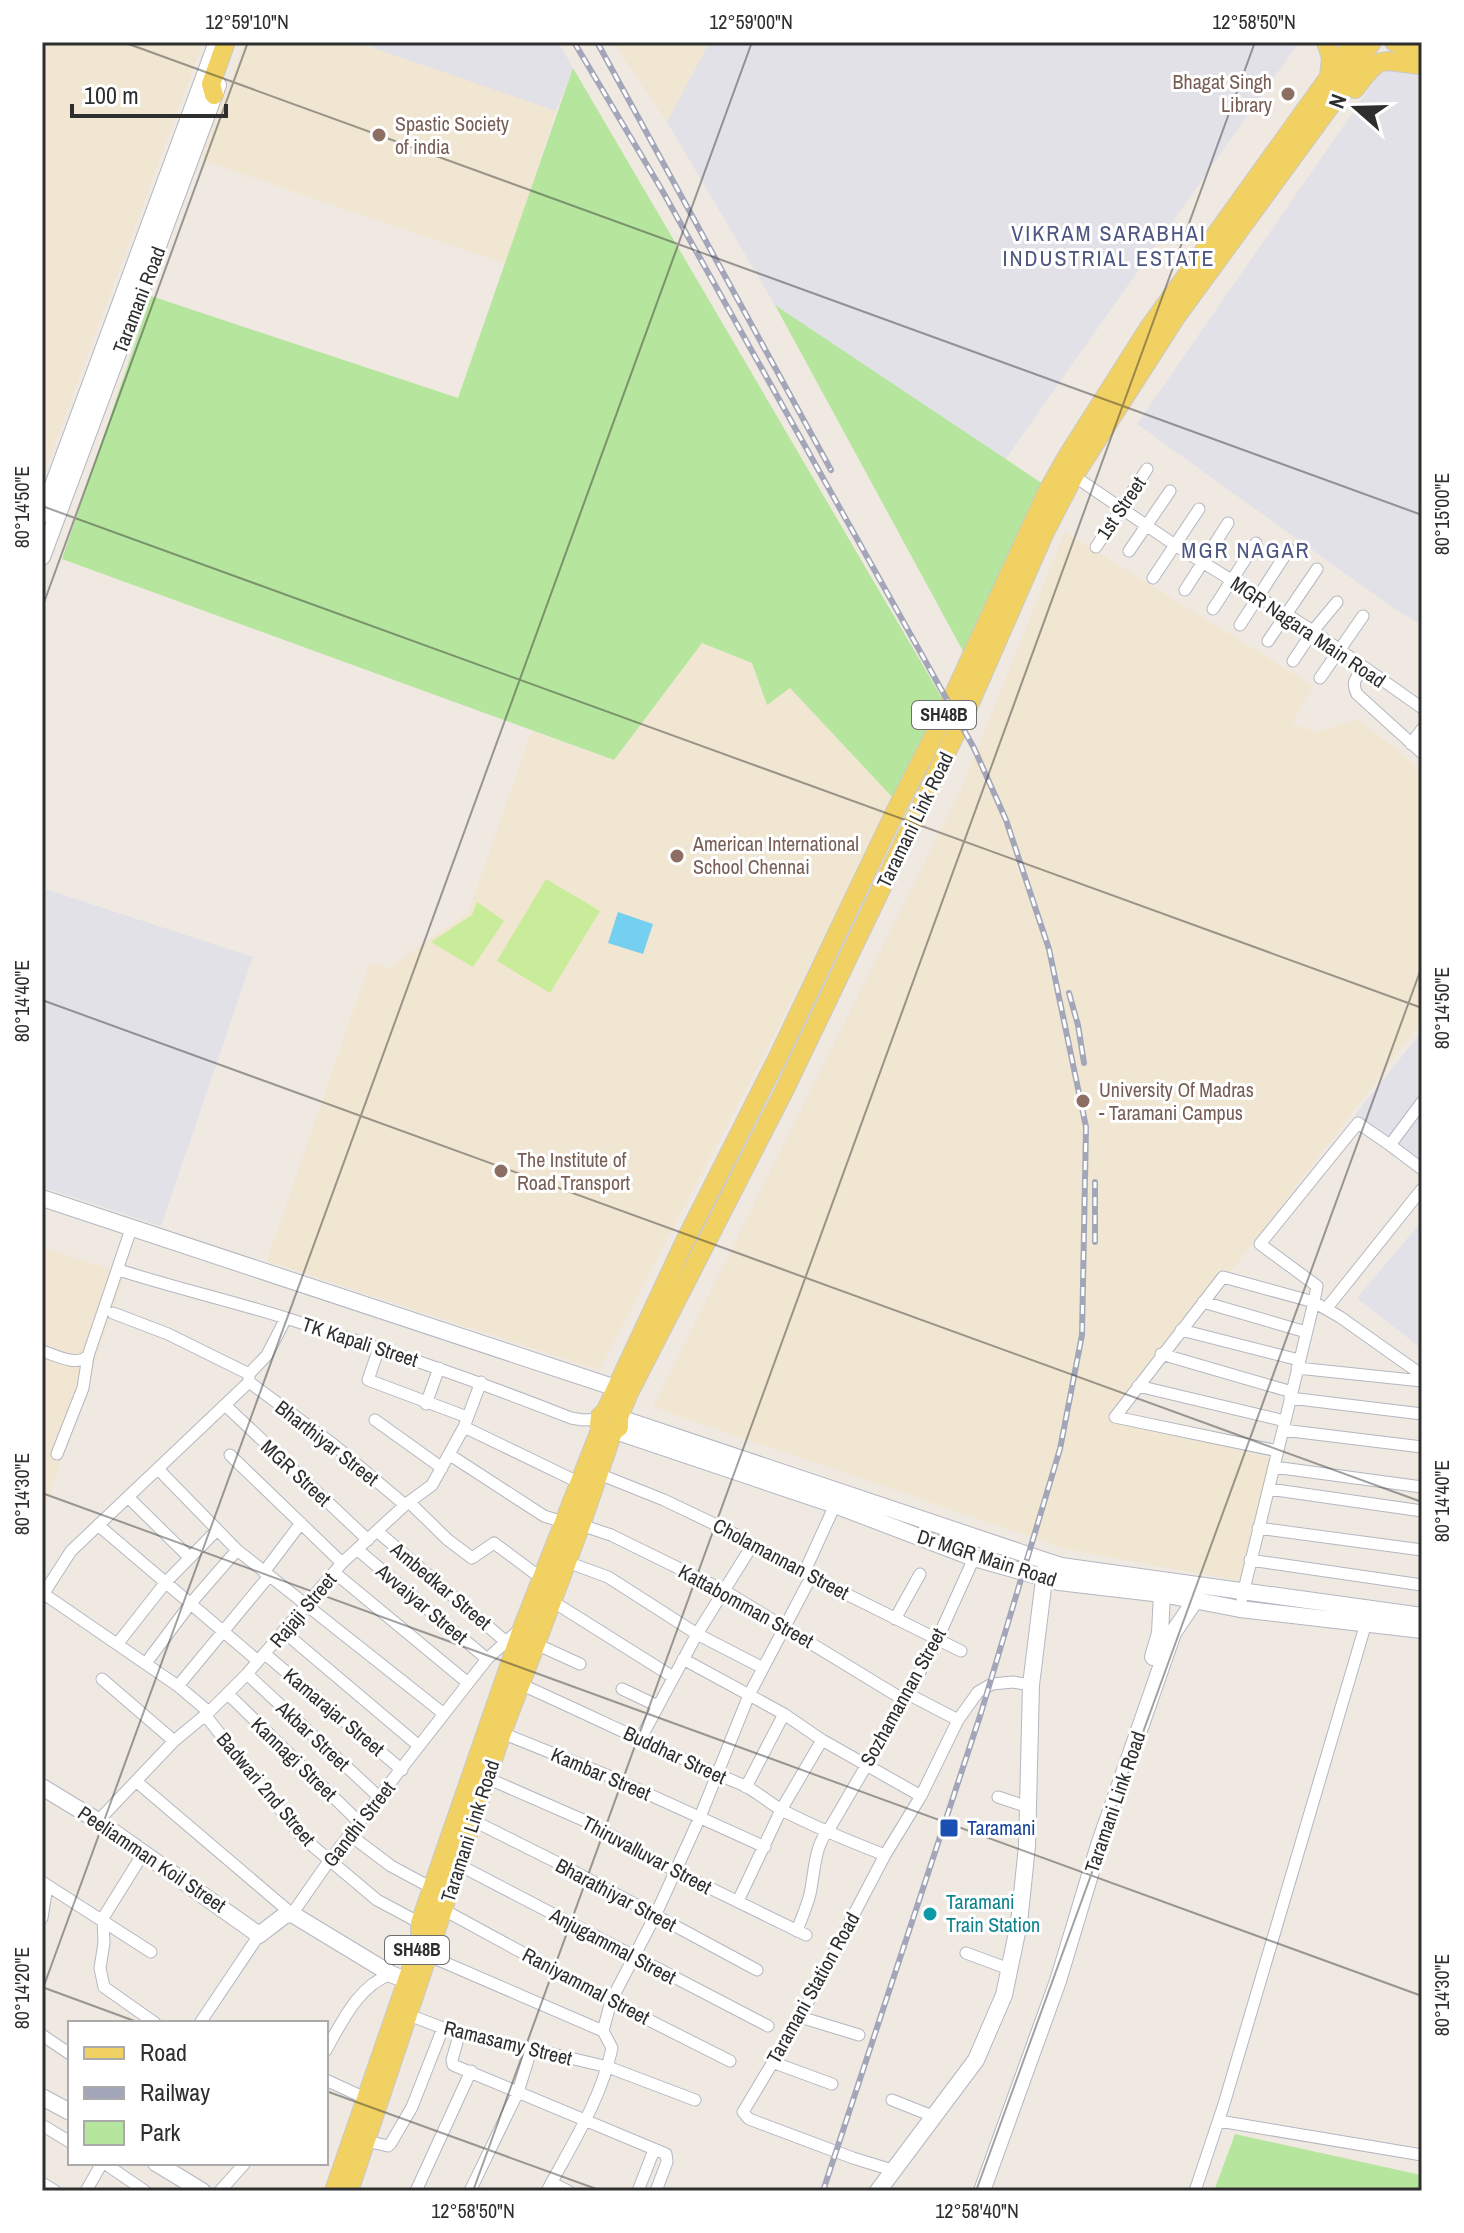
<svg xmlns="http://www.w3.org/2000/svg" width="1464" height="2233" font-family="'Archivo Narrow',sans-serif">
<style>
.industrial{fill:#e3e1e8}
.education{fill:#f0e6d1}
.green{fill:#b6e59e}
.pitch{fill:#c9ec9a}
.water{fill:#75cff0}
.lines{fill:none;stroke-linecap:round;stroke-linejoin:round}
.street-casing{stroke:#b4b7c1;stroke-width:13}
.secondary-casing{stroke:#b4b7c1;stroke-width:18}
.primary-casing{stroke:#c9c9c9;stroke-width:20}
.street{stroke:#fff;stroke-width:11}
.secondary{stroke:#fff;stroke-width:16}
.primary{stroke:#f2d163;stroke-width:18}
.rail-casing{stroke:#a3a6b8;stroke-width:6}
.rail{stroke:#fff;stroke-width:3;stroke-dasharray:9;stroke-linecap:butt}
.ticks{fill:none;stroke:#2e2e2e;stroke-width:2;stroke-opacity:0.45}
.education-dot{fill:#8d6e63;stroke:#fff;stroke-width:3}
.transit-dot{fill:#1a4fb4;stroke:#fff;stroke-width:3}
.culture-dot{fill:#0f9aa8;stroke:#fff;stroke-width:3}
.labels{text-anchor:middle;stroke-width:6;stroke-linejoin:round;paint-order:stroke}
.shield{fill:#fff;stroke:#6d6d6d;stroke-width:2}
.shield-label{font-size:18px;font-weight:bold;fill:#2e2e2e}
.education-label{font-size:20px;fill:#785e54;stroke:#fff;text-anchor:start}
.street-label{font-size:20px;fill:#2e2e2e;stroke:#fff}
.transit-label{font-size:20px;fill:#164399;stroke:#fff;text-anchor:start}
.culture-label{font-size:20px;fill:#0d838f;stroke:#fff;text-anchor:start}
.neighbourhood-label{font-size:22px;letter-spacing:2px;fill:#4d5680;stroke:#fff}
.neatline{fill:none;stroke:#2e2e2e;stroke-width:3}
.ticks-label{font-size:20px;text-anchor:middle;fill:#2e2e2e}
</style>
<rect width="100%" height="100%" fill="#efe9e1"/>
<path class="industrial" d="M 374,42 L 558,42 L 573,68 L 556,111 L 372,48 Z
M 709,42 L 1299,42 L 1005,460 L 775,305 L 667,122 Z
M 1422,56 L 1422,625 L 1393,608 L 1137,424 L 1383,69 Z
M 42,888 L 253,957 L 161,1226 L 42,1187 Z
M 1422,1031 L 1422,1166 L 1355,1115 Z
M 1422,1221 L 1422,1349 L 1357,1298 Z"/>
<path class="education" d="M 42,42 L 203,42 L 42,479 Z
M 245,42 L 356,42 L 556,111 L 506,264 L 201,160 Z
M 613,42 L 709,42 L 667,122 Z
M 1065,532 L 1313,686 L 1292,724 L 1316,732 L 1358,719 L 1422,771 L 1422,1021 L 1119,1418 L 1277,1460 L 1244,1582 L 1066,1549 L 653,1407 L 962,787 Z
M 702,643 L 752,663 L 790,688 L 894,799 L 766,1051 L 599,1370 L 267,1261 L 370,962 L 388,968 L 468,913 L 532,731 L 614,760 Z
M 42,1247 L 125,1274 L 42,1516 Z"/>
<path class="green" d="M 573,68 L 942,698 L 894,799 L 790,688 L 767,705 L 752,663 L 702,643 L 614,760 L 62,559 L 151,296 L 458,398 Z
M 775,305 L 1043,484 L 964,653 Z
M 1235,2134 L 1421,2175 L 1421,2191 L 1214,2191 Z"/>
<path class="pitch" d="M 546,879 L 600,911 L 550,993 L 497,961 Z
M 477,902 L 504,921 L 473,967 L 431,942 L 472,915 Z"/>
<path class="water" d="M 618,912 L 653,924 L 643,954 L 608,943 Z"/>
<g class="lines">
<g class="street-casing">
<path id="street" d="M 1074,476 L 1175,545 L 1313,631 L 1422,708
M 1096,547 L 1147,469
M 1129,551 L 1170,491
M 1153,578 L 1199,509
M 1185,590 L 1228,523
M 1213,609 L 1256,543
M 1240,625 L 1289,549
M 1268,641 L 1317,569
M 1293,661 L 1313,631 L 1337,602
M 1363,669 C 1356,678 1351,682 1357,694 L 1422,753
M 1320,678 L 1363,616
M 1411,744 L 1422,729
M 1390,1145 L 1422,1169
M 119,1270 C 175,1288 232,1301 289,1319 C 384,1349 478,1381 571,1418 L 583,1420 L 599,1419
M 1203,1302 L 1306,1332
M 1326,1309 L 1422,1189
M 113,1313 L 168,1334 L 249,1374
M 1181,1330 L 1299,1360
M 379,1348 L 368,1380 L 467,1417
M 42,1351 C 56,1355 76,1367 88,1356 L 131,1229
M 1161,1354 L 1292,1392
M 1297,1368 L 1422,1381
M 249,1382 L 334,1445 L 405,1505
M 1138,1386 L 1285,1421
M 1290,1398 L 1422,1414
M 426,1404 L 439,1368
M 225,1405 L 368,1540
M 375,1420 L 442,1468
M 464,1427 L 578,1482
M 1283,1430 L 1422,1447
M 1278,1451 L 1115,1417 L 1223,1277 L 1314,1302 L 1317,1286 L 1260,1244 L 1358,1123 L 1390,1145 L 1422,1102
M 57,1454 L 83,1388 L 88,1356
M 230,1455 L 342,1563
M 450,1455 L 544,1516 L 563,1522
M 1274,1467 L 1422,1487
M 158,1469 L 237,1550 L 444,1714
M 599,1474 L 664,1500 L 729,1531 L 804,1573 L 961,1651
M 1269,1489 L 1422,1511
M 128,1497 L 189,1557
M 409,1502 L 448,1540 L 472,1558 L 494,1543 L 541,1578
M 98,1525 L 258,1661
M 581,1525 L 611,1535 L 725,1591 L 904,1700
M 1258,1528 L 1422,1550
M 377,1531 L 505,1641
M 358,1550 L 487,1659
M 1250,1560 L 1422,1585
M 567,1562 L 608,1577 L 697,1634 L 763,1668
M 264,1572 L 301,1523
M 335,1573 L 468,1683
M 804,1573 L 835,1505
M 44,1594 L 178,1686 L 209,1712
M 42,1596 L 71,1551 L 249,1382 L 249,1374 L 267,1355 L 286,1318
M 1242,1598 L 1314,1302 L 1340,1317 L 1422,1375
M 552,1601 L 673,1677
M 895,1619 L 920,1574
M 284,1632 L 419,1746
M 118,1643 L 166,1582 L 216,1531
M 536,1644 L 580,1664
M 265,1654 L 402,1770
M 683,1659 L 784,1714 L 822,1740 L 921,1796
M 146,1663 L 191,1603 L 237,1550
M 247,1674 L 379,1797
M 102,1679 L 174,1741
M 520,1684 C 594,1717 668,1754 743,1785 C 758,1792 770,1804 784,1811 C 817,1828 851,1842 885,1855
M 178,1686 L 269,1576
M 622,1689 L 658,1706
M 228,1694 L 360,1823
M 908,1694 L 958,1720
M 205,1715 L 302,1837 L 377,1900 L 420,1923
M 502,1733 L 604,1774 L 765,1847
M 641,1738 L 697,1634 L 753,1544
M 487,1778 L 583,1820 L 675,1871 L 806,1935
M 137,1782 L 292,1914 L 329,1861 L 487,1659 L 520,1629
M 746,1787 L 784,1714
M 998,1797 L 1028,1807
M 98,1821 L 174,1741 L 209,1712 L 247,1674 L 342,1563 L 405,1505 L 432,1485 L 464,1427 L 481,1382
M 474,1821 L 562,1865 L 757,1970
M 350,1835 L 391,1866 L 432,1888
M 144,1852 L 103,1918 L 104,1943 L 100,1968 L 104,1987 L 155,2023
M 459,1865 L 768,2026
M 42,1882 L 151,1952
M 738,1901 L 781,1810 L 822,1740
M 444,1910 L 611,2001 L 730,2061
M 42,1918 L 47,1886
M 797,1931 C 801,1919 807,1906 810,1894 C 815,1870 814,1845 831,1826 L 908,1694 L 937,1640 L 974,1558
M 966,1953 L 1009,1969
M 427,1955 L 603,2031
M 409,2015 L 443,2028 L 608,2067 L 695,2100
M 800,2017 L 859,2035
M 200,2023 L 259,1935
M 603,2031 L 611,2001 L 655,1916 L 700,1817 L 749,1695 L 812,1575
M 460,2032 L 452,2060 L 453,2065 L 666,2154 L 667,2162 L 656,2191
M 42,2035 L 70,2054
M 326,2050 C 342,2022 358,1986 391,1974
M 772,2062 L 832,2084
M 326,2080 L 367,2099
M 892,2100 L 935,2117
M 1219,2121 L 1422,2155
M 42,2125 L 70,2142
M 366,2141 L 388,2146 L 391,2143 L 412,2107 L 443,2028
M 104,2163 L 145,2191
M 892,2170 L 853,2158 L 749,2119 L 743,2112 L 800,2017 L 885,1855 L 921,1796 L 958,1720 L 978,1692 L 992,1684 L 1013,1682 L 1031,1685
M 42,2183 L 55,2191
M 552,2183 L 568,2191
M 86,2191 L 102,2163
M 220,2191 L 245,2163
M 416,2191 L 471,2071
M 470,2191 L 518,2092 L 531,2050
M 547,2191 C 572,2144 601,2100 612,2048 L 603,2031
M 638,2191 L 654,2150
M 1195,2191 L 1224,2104 L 1366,1623"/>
</g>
<g class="secondary-casing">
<path id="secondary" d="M 42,515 L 217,42
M 42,557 L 218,85
M 42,1198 L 625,1391
M 620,1418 L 1061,1566 L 1422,1616
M 615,1431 L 835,1505 L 974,1558 L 1059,1582 L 1162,1594 L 1240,1609 L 1422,1630
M 1153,1657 L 1160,1633 L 1162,1594
M 42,1787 L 98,1821 L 259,1935 L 285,1915 L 292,1914 L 391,1974 L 418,1985
M 42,2097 L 70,2112
M 156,2163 L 202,2191
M 878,2191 L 976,2060 L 1004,1995 L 1019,1923 L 1027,1846 L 1031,1685 L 1045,1571
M 982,2191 L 1058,1981 L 1099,1845 L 1173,1633 L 1196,1599"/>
</g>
<g class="primary-casing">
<path id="primary" d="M 1326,42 L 1331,57 L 1329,77
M 1354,42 L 1148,329 L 1068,455 L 1047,492 L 942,720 L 898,806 L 778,1057 L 685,1241 L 605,1412 L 600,1416 L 599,1425 L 605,1431 L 613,1432 L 619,1427 L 619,1417 L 629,1393 L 784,1091 L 967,710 L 1045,532 L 1074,476 L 1176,317 L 1336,98 L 1372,42
M 1394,42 L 1422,54
M 1355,89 C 1383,51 1380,62 1422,65
M 214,95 L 211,84 L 226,42
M 334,2191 L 420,1943 L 420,1923 L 523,1626 L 601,1428
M 349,2191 L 502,1733 L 581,1525 L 613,1432"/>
</g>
<use href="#street" class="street"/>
<use href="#secondary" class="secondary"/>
<use href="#primary" class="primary"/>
<g class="rail-casing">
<path id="rail" d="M 574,42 L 663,192 L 974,748 L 1006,820 L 1049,949 L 1086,1127 L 1082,1335 L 1060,1449 L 981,1713 L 823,2191
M 597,42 L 831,470
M 1069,993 L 1078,1025 L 1084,1063
M 1095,1242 L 1095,1182"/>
</g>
<use href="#rail" class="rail"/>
</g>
<path class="ticks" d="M 123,42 L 1422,515M 42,506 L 1422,1008M 42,608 L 248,42M 42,1000 L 1422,1502M 42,1493 L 1422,1996M 42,1987 L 140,2023M 42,1991 L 752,42M 326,2091 L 602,2191M 473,2191 L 1255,42M 976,2191 L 1422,966"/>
<g class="education-dot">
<circle cx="1288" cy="94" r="8"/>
<circle cx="379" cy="135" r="8"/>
<circle cx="677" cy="856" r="8"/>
<circle cx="1083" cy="1101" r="8"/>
<circle cx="501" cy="1171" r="8"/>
</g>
<rect class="transit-dot" x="939" y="1818" width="20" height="20" rx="4"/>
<circle class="culture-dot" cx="930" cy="1914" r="8"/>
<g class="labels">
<g class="shield">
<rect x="912" y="701" width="64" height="28" rx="6"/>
<rect x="385" y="1936" width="64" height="28" rx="6"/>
</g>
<g class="shield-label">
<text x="944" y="721">SH48B</text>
<text x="417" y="1956">SH48B</text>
</g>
<g class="education-label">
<text x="1272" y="89" text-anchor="end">Bhagat Singh<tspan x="1272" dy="23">Library</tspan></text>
<text x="395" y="131">Spastic Society<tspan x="395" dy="23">of india</tspan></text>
<text x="693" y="851">American International<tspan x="693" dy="23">School Chennai</tspan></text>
<text x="1099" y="1097">University Of Madras<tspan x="1099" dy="23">- Taramani Campus</tspan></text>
<text x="517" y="1167">The Institute of<tspan x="517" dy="23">Road Transport</tspan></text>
</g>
<g class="street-label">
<text transform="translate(139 300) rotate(-69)" y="7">Taramani Road</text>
<text transform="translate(1121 508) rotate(-56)" y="7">1st Street</text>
<text transform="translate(1308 632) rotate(34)" y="7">MGR Nagara Main Road</text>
<text transform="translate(915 820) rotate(-64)" y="7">Taramani Link Road</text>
<text transform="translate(360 1342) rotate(18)" y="7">TK Kapali Street</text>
<text transform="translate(327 1443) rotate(38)" y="7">Bharthiyar Street</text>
<text transform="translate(296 1473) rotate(43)" y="7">MGR Street</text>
<text transform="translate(987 1558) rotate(18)" y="7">Dr MGR Main Road</text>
<text transform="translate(781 1559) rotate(28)" y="7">Cholamannan Street</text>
<text transform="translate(441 1586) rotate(40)" y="7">Ambedkar Street</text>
<text transform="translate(422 1604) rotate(40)" y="7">Avvaiyar Street</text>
<text transform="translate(746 1606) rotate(29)" y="7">Kattabomman Street</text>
<text transform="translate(303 1610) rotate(-50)" y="7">Rajaji Street</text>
<text transform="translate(903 1697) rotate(-61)" y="7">Sozhamannan Street</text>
<text transform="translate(334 1712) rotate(40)" y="7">Kamarajar Street</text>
<text transform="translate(313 1736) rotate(43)" y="7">Akbar Street</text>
<text transform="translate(675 1755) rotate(25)" y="7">Buddhar Street</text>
<text transform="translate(294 1759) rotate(44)" y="7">Kannagi Street</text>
<text transform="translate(601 1774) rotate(23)" y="7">Kambar Street</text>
<text transform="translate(266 1789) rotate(50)" y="7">Badwari 2nd Street</text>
<text transform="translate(1115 1802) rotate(-71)" y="7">Taramani Link Road</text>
<text transform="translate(359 1824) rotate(-52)" y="7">Gandhi Street</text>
<text transform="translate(470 1831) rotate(-72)" y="7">Taramani Link Road</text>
<text transform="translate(647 1855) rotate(28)" y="7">Thiruvalluvar Street</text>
<text transform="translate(152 1859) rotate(34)" y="7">Peeliamman Koil Street</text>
<text transform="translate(616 1895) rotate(28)" y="7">Bharathiyar Street</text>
<text transform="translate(613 1946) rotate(28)" y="7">Anjugammal Street</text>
<text transform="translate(586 1986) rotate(28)" y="7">Raniyammal Street</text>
<text transform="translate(813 1988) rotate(-61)" y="7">Taramani Station Road</text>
<text transform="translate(508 2043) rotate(14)" y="7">Ramasamy Street</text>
</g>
<g class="transit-label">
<text x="967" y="1835">Taramani</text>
</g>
<g class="culture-label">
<text x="946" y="1909">Taramani<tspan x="946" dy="23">Train Station</tspan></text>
</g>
<g class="neighbourhood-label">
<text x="1109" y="241">VIKRAM SARABHAI<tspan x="1109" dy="25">INDUSTRIAL ESTATE</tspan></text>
<text x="1246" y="558">MGR NAGAR</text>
</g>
</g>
<rect width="1464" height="2233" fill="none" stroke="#ffffff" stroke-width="88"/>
<rect x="68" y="2021" width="260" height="144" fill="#ffffff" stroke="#ababab" stroke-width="2"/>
<rect x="84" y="2047" width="40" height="12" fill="#f2d163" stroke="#ababab" stroke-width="2"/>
<text x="140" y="2061" font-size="24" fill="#2e2e2e">Road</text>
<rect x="84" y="2087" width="40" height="12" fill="#a3a6b8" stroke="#ababab" stroke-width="2"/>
<text x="140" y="2101" font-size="24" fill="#2e2e2e">Railway</text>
<rect x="84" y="2121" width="40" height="24" fill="#b6e59e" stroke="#ababab" stroke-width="2"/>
<text x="140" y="2141" font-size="24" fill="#2e2e2e">Park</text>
<g transform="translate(1356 108) rotate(290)" stroke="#ffffff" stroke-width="6" paint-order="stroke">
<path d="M0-6L14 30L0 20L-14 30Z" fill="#2e2e2e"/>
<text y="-12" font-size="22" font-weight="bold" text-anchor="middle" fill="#2e2e2e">N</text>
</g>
<path d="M72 104v12h154v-12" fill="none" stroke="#2e2e2e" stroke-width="4"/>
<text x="84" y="104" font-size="24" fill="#2e2e2e" stroke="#ffffff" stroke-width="6" paint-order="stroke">100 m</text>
<rect x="44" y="44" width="1376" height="2145" class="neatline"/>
<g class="ticks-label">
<text x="247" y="29">12°59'10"N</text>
<text x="751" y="29">12°59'00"N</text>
<text x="1254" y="29">12°58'50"N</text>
<text transform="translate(22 507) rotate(-90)" y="7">80°14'50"E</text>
<text transform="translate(1442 514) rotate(-90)" y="7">80°15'00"E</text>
<text transform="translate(22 1001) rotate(-90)" y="7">80°14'40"E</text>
<text transform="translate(1442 1008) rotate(-90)" y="7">80°14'50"E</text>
<text transform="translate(22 1494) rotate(-90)" y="7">80°14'30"E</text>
<text transform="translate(1442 1501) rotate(-90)" y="7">80°14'40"E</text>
<text transform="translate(22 1988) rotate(-90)" y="7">80°14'20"E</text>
<text transform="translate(1442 1995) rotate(-90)" y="7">80°14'30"E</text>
<text x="473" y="2218">12°58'50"N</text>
<text x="977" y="2218">12°58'40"N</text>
</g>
</svg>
